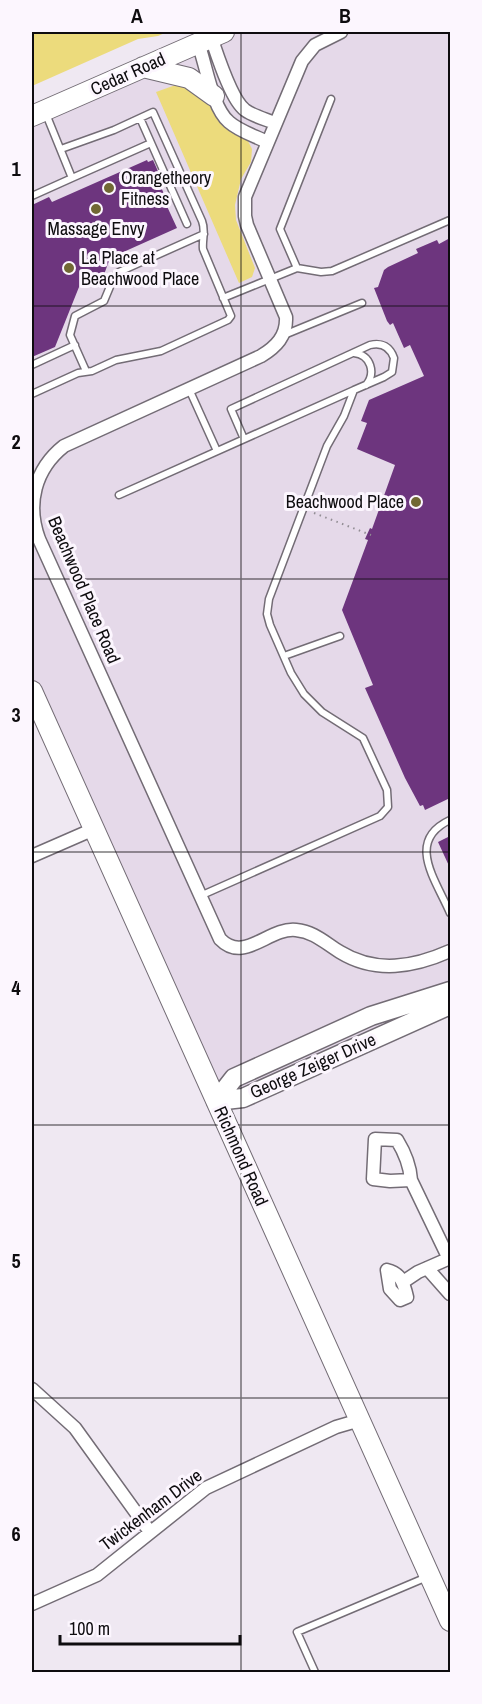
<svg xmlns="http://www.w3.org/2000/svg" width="482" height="1704" font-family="'Archivo Narrow',sans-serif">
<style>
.built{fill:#e5d9e9}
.green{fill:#ecdb7c}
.building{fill:#6d357e}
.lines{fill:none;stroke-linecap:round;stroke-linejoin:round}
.lane-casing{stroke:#736c75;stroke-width:9}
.street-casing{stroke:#736c75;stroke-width:15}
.secondary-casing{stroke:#736c75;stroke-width:21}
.primary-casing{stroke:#736c75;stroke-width:22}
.path{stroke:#928d94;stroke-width:2;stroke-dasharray:1.5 4.5;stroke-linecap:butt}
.lane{stroke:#fff;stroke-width:6}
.street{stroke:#fff;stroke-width:12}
.secondary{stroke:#fff;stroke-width:18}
.primary{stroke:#fff;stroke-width:20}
.grid{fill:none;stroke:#0e0c0f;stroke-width:1.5;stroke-opacity:0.55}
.poi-dot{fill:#716834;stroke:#fcf6fe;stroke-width:2}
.labels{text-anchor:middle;stroke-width:6;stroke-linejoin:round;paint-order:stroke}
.street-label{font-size:18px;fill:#0e0c0f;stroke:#fcf6fe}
.poi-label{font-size:18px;fill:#0e0c0f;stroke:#fcf6fe;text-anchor:start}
.neatline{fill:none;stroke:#0e0c0f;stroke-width:2}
.grid-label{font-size:20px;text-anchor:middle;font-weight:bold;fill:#0e0c0f}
</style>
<rect width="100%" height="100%" fill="#efe8f2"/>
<path class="built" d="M 224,32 L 450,32 L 450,1005 L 216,1101 L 32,691 L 32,116 Z"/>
<path class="green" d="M 32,32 L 167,32 L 158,36 L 138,39 L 32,86 Z
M 184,82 L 209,97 L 218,118 L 239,136 L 248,141 L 252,149 L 251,162 L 241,179 L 235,205 L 236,220 L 255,268 L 252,277 L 239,283 L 156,92 Z"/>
<path class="building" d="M 147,160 L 148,162 L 153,160 L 164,185 L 161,187 L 167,201 L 165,202 L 177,228 L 110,258 L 101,283 L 83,277 L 55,347 L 32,357 L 32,205 L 49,197 L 52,202 Z
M 450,238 L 450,798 L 425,810 L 423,805 L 420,806 L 405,778 L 365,688 L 373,685 L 342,610 L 368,540 L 365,539 L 370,528 L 372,529 L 395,465 L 357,449 L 367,423 L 361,421 L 369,400 L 424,376 L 410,345 L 404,348 L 393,323 L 390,325 L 387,321 L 374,288 L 378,287 L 384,270 L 388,267 L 418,253 L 416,249 L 437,240 L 439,244 Z
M 450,836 L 450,868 L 438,842 Z"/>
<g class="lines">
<g class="lane-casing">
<path id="lane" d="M 140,118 L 187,224
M 72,178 L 151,143
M 32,196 L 72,178 L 46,114
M 297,268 L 280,229 L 331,99
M 223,298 L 297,268 L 321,272 L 332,271 L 450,220
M 284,335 L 362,303
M 354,353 C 371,355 376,373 366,385
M 32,365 L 75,345
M 86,371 L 70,335 L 75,316 L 104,301 L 114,277 L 119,272 L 204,234
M 189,389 L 217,451
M 32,394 L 78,373 L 92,371 L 116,360 L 161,351 L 228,320 L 231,316 L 203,249 C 202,239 206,231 202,221 L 153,112 L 114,130 L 61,149
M 244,439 L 231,409 L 370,345 C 382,342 390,347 394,358 L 392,372 L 384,377 L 354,390
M 119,495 L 354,390 L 344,416 L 327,446 L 269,599 L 267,614 L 270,625 L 291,673 L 304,694 L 322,712 L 363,738 L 387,790 L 388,807 L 380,816 L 200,896
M 284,656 L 340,636
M 450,820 C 405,841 436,880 450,913
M 315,1672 L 297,1632 L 427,1577"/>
</g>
<g class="street-casing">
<path id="street" d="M 341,32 L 315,45 L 302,61 L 245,197 L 245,216 L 247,225 L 286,317 C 287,336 276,347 261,356 L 64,446 C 35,469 26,504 39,539 L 220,939 C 244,964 269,927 296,930 C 315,932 325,943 340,952 C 376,974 414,967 450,951
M 211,37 C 217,54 231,100 245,110 C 253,116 265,119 275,123
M 198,43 C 206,64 212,108 229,122 C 239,131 255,136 267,142
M 32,856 L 94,829
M 375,1139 L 397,1140 C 405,1153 410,1165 411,1180 L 390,1181 L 373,1179 Z
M 411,1180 L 449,1259
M 427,1268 L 450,1294
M 387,1270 C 401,1273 404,1284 407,1297 L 400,1300 L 390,1289 Z
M 403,1282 L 418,1272 L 450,1258
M 32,1389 L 75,1428 L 150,1532
M 32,1604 L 97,1575 L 206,1488 L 336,1427 L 360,1420"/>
</g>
<g class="secondary-casing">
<path id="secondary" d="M 216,1101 L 234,1078 L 371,1016 L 450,991
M 216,1101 L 243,1098 L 450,1005"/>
</g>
<g class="primary-casing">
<path id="primary" d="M 143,67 L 189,78 L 214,96
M 32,116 L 224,32
M 32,691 L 450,1621"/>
</g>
<path class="path" d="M 314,513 L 371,535"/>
<use href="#lane" class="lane"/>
<use href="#street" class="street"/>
<use href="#secondary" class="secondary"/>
<use href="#primary" class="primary"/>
</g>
<path class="grid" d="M 241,32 L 241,1672M 32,306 L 450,306M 32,579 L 450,579M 32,852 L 450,852M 32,1125 L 450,1125M 32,1398 L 450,1398"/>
<g class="poi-dot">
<circle cx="109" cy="188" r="6"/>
<circle cx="96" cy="209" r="6"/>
<circle cx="69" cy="268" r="6"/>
<circle cx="416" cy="502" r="6"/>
</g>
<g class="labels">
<g class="street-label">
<text transform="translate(128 74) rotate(-24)" y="6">Cedar Road</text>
<text transform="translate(84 590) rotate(67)" y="6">Beachwood Place Road</text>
<text transform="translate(313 1066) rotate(-24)" y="6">George Zeiger Drive</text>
<text transform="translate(241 1156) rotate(66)" y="6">Richmond Road</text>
<text transform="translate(151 1510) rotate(-37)" y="6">Twickenham Drive</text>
</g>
<g class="poi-label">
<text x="121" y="184">Orangetheory<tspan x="121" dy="21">Fitness</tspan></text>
<text x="96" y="235" text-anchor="middle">Massage Envy</text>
<text x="81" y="264">La Place at<tspan x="81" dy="21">Beachwood Place</tspan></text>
<text x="404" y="508" text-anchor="end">Beachwood Place</text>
</g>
</g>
<rect width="482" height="1704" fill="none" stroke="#fcf6fe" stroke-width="66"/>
<path d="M60 1635v9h180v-9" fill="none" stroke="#0e0c0f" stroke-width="3"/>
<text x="69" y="1635" font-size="18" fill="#0e0c0f" stroke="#fcf6fe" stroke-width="4.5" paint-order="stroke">100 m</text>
<rect x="33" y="33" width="416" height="1638" class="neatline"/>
<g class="grid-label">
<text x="137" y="23">A</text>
<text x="345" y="23">B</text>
<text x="16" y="176">1</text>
<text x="16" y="449">2</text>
<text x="16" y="722">3</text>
<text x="16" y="995">4</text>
<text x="16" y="1268">5</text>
<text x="16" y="1541">6</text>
</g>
</svg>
